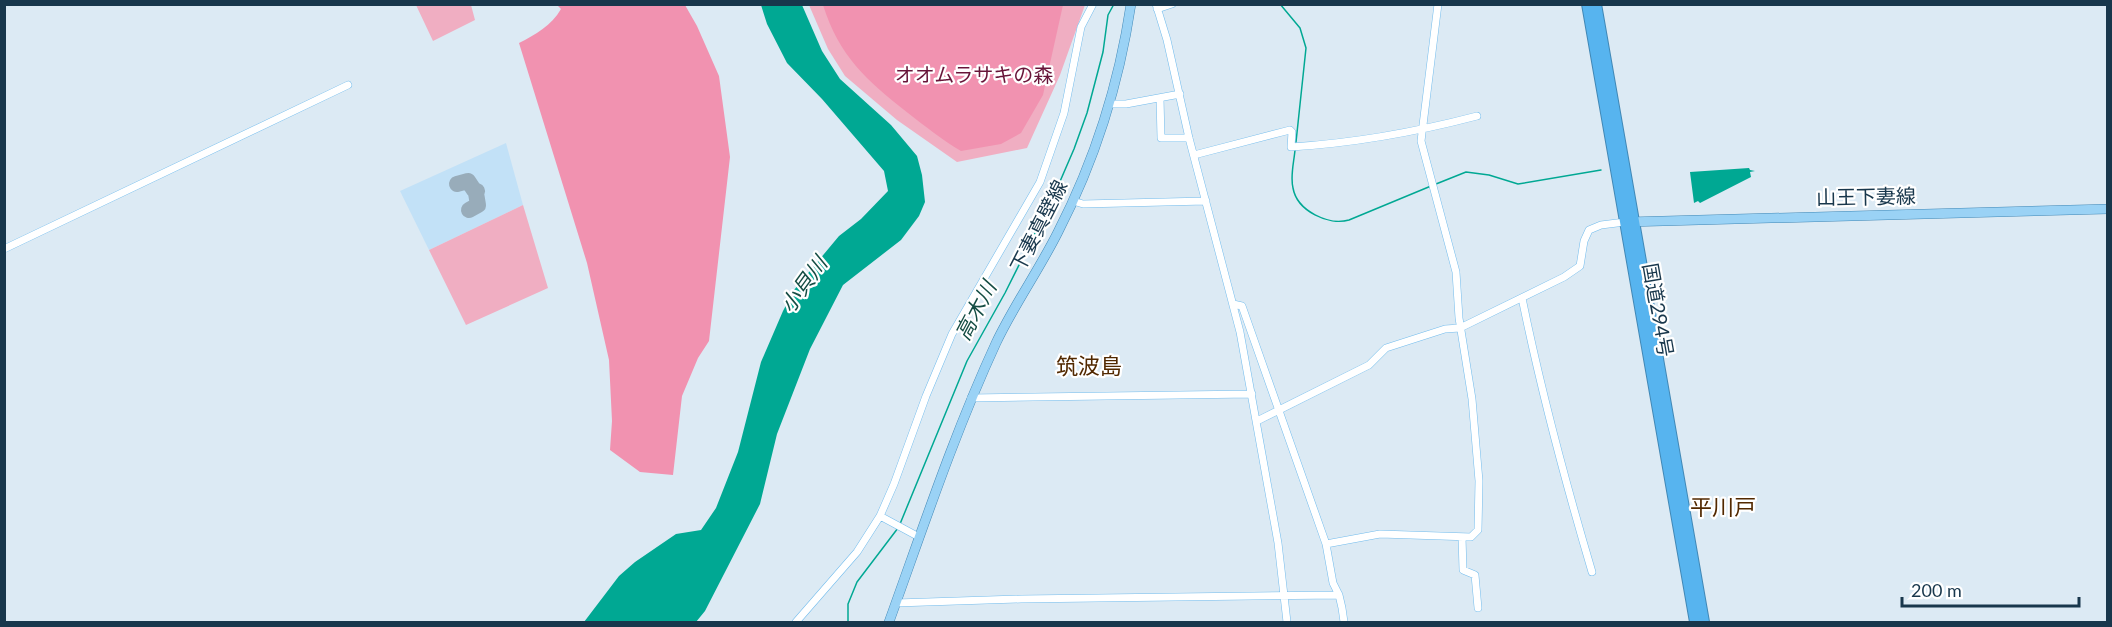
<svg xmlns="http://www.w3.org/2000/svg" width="2112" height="627" font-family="Lato,'Noto Sans JP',sans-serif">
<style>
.built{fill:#c2e1f7}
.green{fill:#f0aec2}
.forest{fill:#f192b0}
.water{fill:#00a893}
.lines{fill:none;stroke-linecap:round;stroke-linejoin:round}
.stream{stroke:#00a893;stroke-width:1.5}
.taxiway{stroke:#98acba;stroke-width:16}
.minor-casing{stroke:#72bced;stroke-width:8}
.major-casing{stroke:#4188b6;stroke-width:10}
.highway-casing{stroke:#4188b6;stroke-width:12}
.minor{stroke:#fff;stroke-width:7}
.major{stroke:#9ad2f5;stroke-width:9}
.highway{stroke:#57b4ef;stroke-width:10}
.labels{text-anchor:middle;stroke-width:4.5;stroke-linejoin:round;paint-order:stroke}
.park-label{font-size:20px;fill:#681539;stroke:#fff}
.street-label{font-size:20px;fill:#18374c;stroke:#fff}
.water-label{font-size:21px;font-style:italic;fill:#154d44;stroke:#fff}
.quarter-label{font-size:22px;fill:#522900;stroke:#fff}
</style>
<rect width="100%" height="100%" fill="#dceaf4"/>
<path class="built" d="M 506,143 L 523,205 L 429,250 L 400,191 Z"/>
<path class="green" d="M 416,5 L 471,5 L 475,20 L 433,41 Z
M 809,5 L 1085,5 L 1060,75 L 1027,148 L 957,162 L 897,120 L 845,76 L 828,49 Z
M 523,205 L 548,288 L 466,325 L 429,250 Z"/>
<path class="forest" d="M 557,5 L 685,5 L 697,26 L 719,76 L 730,157 L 709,341 L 698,358 L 682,396 L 673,475 L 640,472 L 610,450 L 612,421 L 609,360 L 587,263 L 519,43 C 535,35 552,25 561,9 Z
M 823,5 L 823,4 L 1063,5 L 1043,95 L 1021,133 L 1001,144 L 961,151 C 942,140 925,126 908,113 C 867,81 839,56 823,5 Z"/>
<path class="water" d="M 761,5 L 802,5 L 822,51 L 840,79 L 891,125 L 917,156 L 922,175 L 925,202 L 919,216 L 901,240 L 843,285 L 810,349 L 777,434 L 760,504 L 705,611 L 696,622 L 584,622 L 619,576 L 635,562 L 676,534 L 701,530 L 716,508 L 738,452 L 761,362 L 783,311 L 794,290 L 839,236 L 861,219 L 888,191 L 884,171 L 822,99 L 787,63 L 767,24 Z
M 1749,168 L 1750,170 L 1755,171 L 1750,172 L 1751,177 L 1700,203 L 1698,201 L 1694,203 L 1690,172 Z"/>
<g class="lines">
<path class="stream" d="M 1280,4 L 1300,28 L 1306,48 L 1296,142
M 1295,150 C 1294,162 1290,176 1293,188 C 1297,211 1329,226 1349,220 L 1431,186
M 1436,184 L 1466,172 L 1489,175 L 1518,184 L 1601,170
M 900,524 L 967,361 L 1005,293 L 1055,193 L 1074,149 L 1087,113 L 1103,52 L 1108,15 L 1114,4
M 848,622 L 848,604 L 857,582 L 898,528"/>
<path class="taxiway" d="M 457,184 L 468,181 L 474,190 L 477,191 L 476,193 L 478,205 L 469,210"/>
<g class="minor-casing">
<path id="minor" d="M 1156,4 L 1167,40 L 1189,138 L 1240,332 L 1278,543 L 1287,622
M 1157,9 L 1172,4
M 1160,98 L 1161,138 L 1189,138
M 1110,104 L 1126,104 L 1180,94
M 1194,155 L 1290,130 L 1292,132 L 1291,147 C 1355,143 1416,132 1477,116
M 1073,201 L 1083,204 L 1206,201
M 4,249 L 348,85
M 1522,298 C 1541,391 1565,481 1592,572
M 1233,304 L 1242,306 L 1326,544 L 1333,583 L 1339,595 L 1342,608 L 1344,622
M 971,398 L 1252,394
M 1257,421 L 1369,365 L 1386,348 L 1445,329 L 1460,328 L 1564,277 L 1580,266 L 1584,241 L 1589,230 L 1601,225 L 1625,222
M 880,516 L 919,537
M 1462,537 L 1463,570 L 1475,575 L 1478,608
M 1326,544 L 1380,534 L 1471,537 L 1478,530 L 1479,481 L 1472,399 L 1459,318 L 1456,272 L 1421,141 L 1438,4
M 896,603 L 1021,599 L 1339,595
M 796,622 L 857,552 L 880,516 L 894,484 L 926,396 L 952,334 L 1040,182 L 1064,113 L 1081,27 L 1093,4"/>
</g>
<g class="major-casing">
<path id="major" d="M 1627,222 L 2108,209
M 889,622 C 923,528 954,434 996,343 C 1014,305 1039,270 1058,232 C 1095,160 1119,84 1131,4"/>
</g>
<g class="highway-casing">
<path id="highway" d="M 1587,4 L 1695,622
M 1596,4 L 1704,622"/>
</g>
<use href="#minor" class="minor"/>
<use href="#major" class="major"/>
<use href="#highway" class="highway"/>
</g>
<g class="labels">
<g class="park-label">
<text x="974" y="82">オオムラサキの森</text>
</g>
<g class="street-label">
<text transform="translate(1866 197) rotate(-1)" y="7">山王下妻線</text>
<text transform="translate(1039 226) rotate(-63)" y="7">下妻真壁線</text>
<text transform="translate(1658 310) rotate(80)" y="7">国道294号</text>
</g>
<g class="water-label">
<text transform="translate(804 285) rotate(-54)" y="7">小貝川</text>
<text transform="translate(976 311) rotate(-62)" y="7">高木川</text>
</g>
<g class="quarter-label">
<text x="1089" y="374">筑波島</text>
<text x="1723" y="515">平川戸</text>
</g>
</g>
<rect width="2112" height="627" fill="none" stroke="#18374c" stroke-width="12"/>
<path d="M1902 597v9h177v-9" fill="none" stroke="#18374c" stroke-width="3"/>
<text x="1911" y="597" font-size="18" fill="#18374c" stroke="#ffffff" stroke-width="4.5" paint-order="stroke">200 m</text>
</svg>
